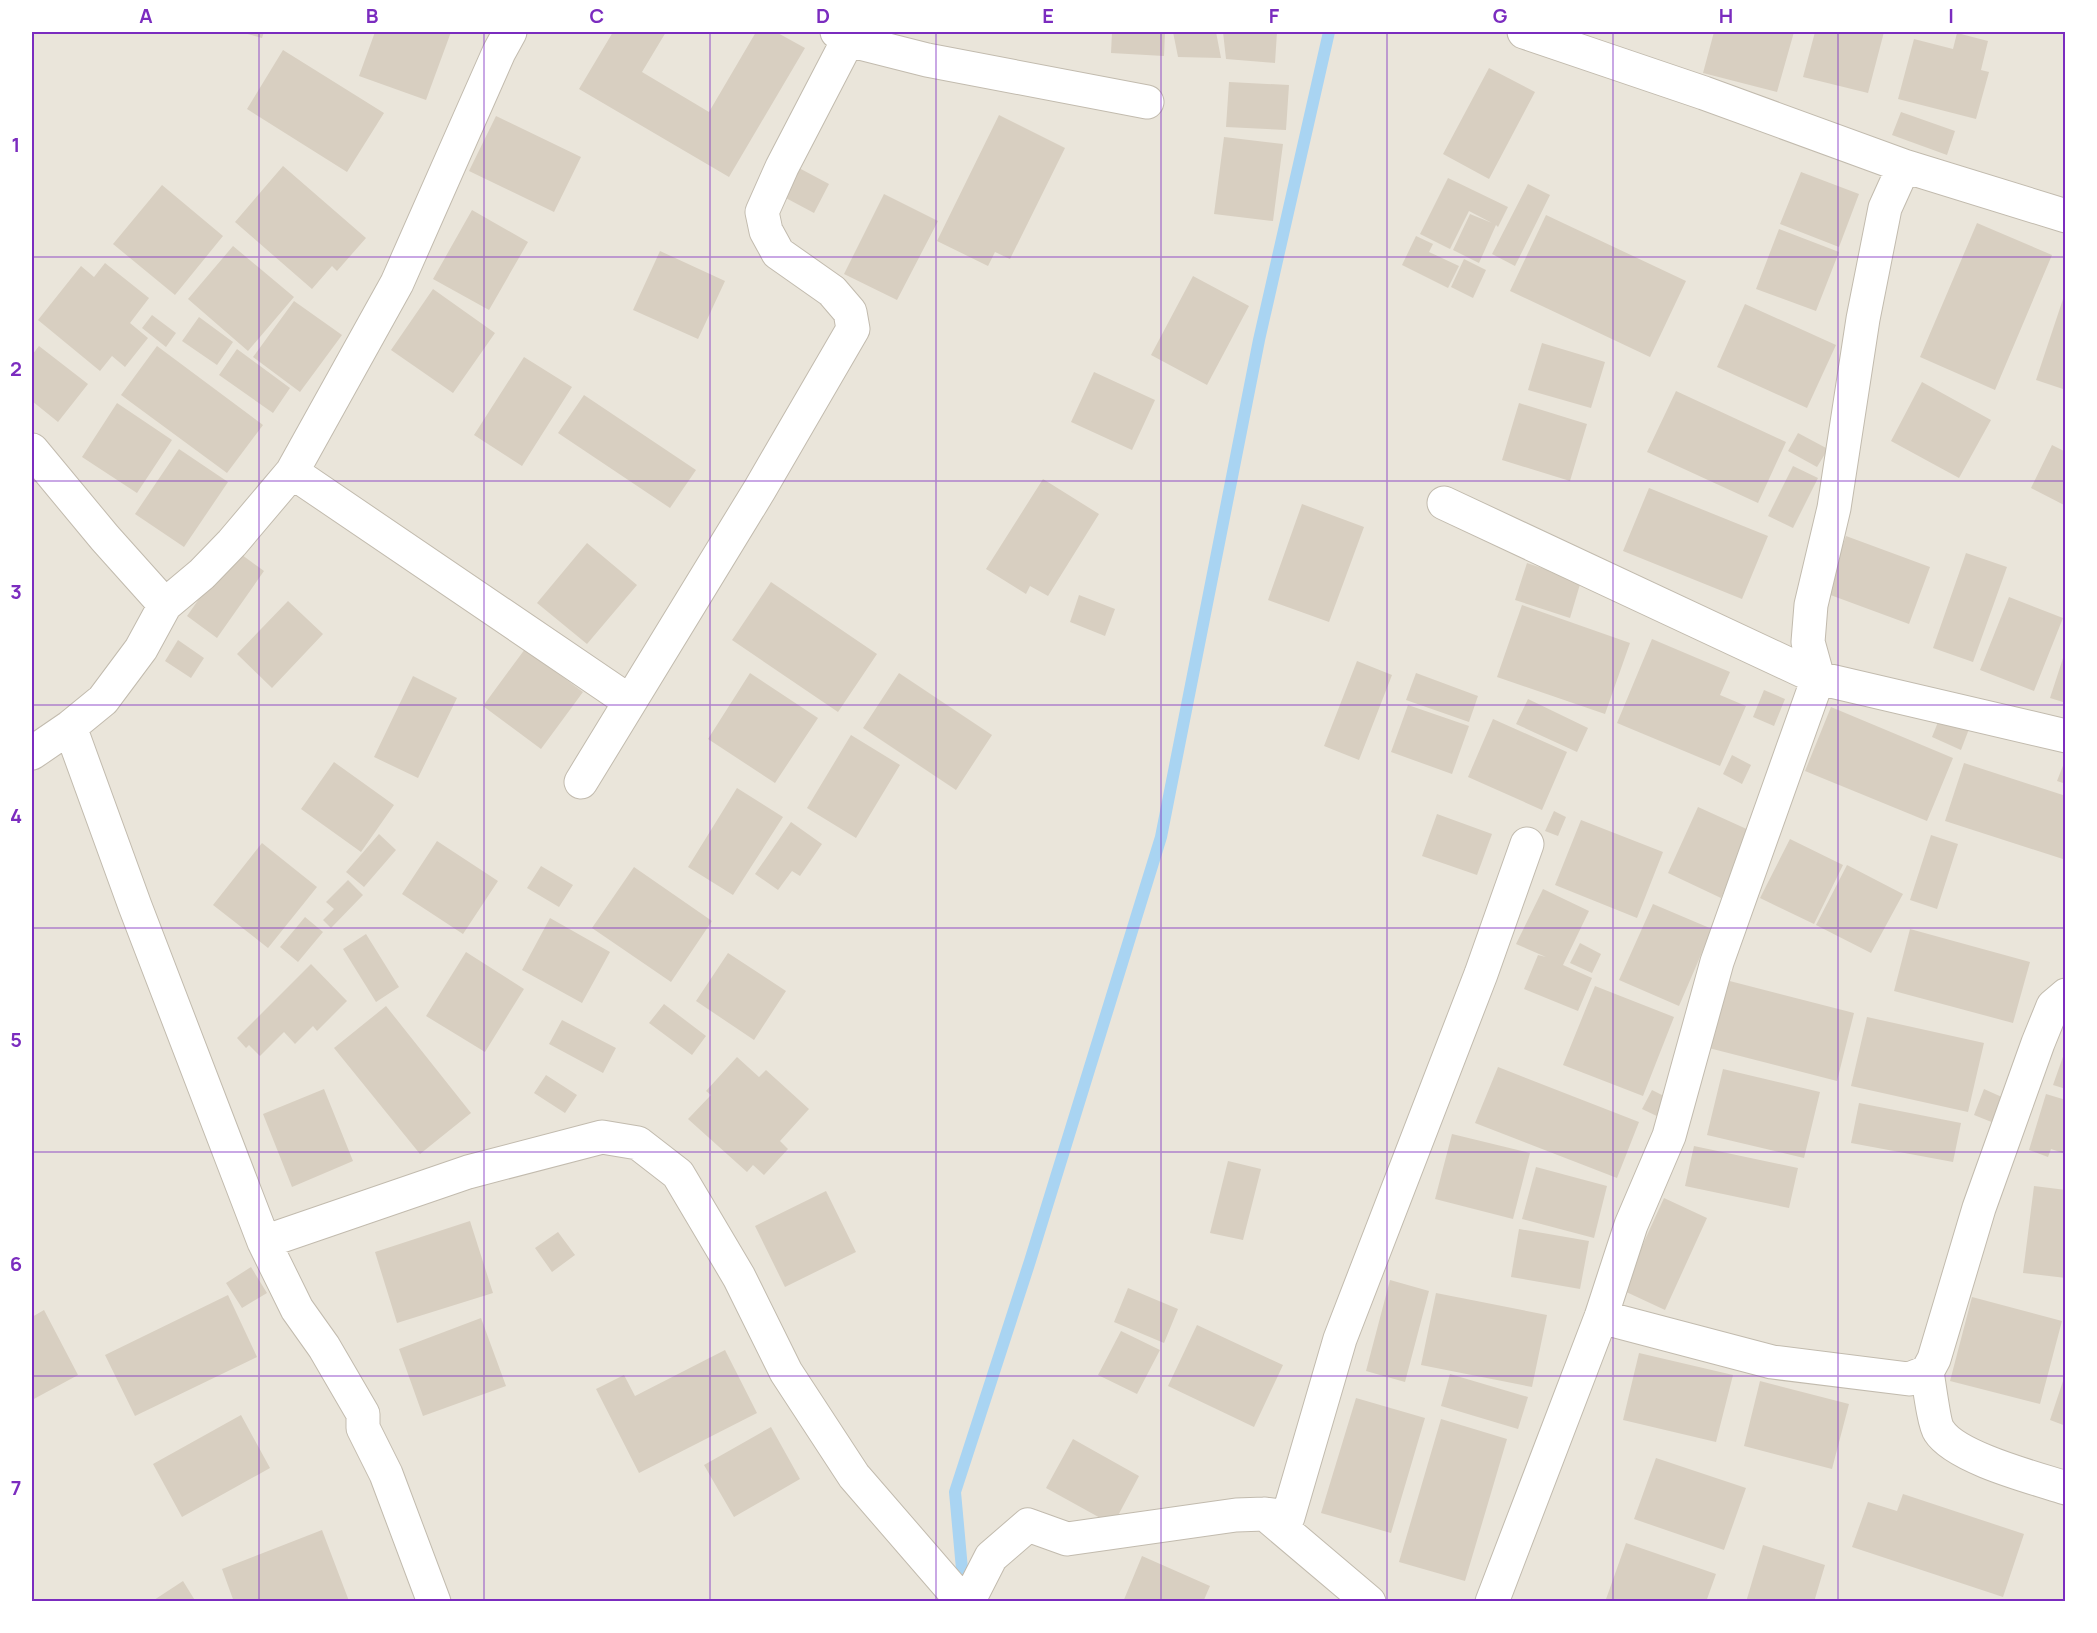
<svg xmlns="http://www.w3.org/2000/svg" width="2097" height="1633" font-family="Manrope,sans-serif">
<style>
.residential{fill:#eae5da}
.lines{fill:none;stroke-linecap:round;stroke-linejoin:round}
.stream{stroke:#a9d4f2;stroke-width:12}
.building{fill:#d8cfc1}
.minor-casing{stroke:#c2bbae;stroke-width:35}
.minor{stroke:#fff;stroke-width:33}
.grid{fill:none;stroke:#7b2cbf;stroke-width:1.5;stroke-opacity:0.55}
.neatline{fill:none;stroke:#7b2cbf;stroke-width:2}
.grid-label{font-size:20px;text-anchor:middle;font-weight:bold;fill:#7b2cbf}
</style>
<rect width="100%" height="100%" fill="#f6f3ec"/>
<path class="residential" d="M 32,32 L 2065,32 L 2065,1601 L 32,1601 Z"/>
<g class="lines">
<path class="stream" d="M 964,1591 L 955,1492 L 1030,1261 L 1161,837 L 1259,340 L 1329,32"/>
</g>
<path class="building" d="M 240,32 L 264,32 L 262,38 Z
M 375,32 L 451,32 L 426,100 L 359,76 Z
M 613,32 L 666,32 L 642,72 L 709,112 L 756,32 L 776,32 L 805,48 L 729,177 L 579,89 Z
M 1112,32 L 1165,32 L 1164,56 L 1111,53 Z
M 1173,32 L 1216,32 L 1221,58 L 1178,57 Z
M 1223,32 L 1277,32 L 1275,63 L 1226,59 Z
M 1714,32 L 1794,32 L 1777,92 L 1703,73 Z
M 1815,32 L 1884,32 L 1868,93 L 1803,77 Z
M 1957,33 L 1988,41 L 1981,70 L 1989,72 L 1976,119 L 1898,99 L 1914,39 L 1953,49 Z
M 283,50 L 384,113 L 347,172 L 247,109 Z
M 1489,68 L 1535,92 L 1489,179 L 1443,154 Z
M 1229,82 L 1289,85 L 1286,130 L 1226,127 Z
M 1901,112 L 1955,131 L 1947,155 L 1892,135 Z
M 999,115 L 1065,148 L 1010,259 L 995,252 L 988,266 L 937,241 Z
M 496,116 L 581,157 L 554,212 L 469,171 Z
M 1224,137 L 1283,144 L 1273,221 L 1214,214 Z
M 283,166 L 366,238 L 337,271 L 332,266 L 312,289 L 235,222 Z
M 799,168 L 829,184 L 814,213 L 784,197 Z
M 1801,172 L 1859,194 L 1839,247 L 1780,224 Z
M 1448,178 L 1508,207 L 1498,227 L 1496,225 L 1479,263 L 1453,250 L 1470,214 L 1492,223 L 1469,211 L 1450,249 L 1420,234 Z
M 1528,184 L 1550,195 L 1515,266 L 1492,254 Z
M 162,185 L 223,236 L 175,295 L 113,244 Z
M 884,194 L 938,221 L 897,300 L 844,274 Z
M 472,210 L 528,242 L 489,310 L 433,279 Z
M 1546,215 L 1686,281 L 1650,357 L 1510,291 Z
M 1977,223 L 2052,255 L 1995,390 L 1920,357 Z
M 1779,229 L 1839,252 L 1816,311 L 1756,289 Z
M 1416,236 L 1433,244 L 1429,252 L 1459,266 L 1448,288 L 1402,265 Z
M 233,246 L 294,297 L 248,351 L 188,299 Z
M 660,251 L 725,281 L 698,339 L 633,310 Z
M 1464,259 L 1486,270 L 1473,298 L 1451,287 Z
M 105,263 L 149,298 L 130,323 L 148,338 L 125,367 L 112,356 L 100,371 L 38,320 L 81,266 L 94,277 Z
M 1193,276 L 1249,306 L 1207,385 L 1151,355 Z
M 433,289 L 495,333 L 453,393 L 391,350 Z
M 2065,293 L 2066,293 L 2066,390 L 2036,380 Z
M 294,301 L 342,335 L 300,392 L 253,357 Z
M 1745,304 L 1836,345 L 1807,408 L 1717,367 Z
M 152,315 L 176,333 L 166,347 L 142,328 Z
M 199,317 L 233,342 L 217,365 L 182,341 Z
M 1542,343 L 1605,362 L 1591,408 L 1528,390 Z
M 39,346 L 88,384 L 58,422 L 32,401 L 32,355 Z
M 157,346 L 263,425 L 227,473 L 121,395 Z
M 237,349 L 290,388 L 273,413 L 219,375 Z
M 524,357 L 572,387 L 522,466 L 474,435 Z
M 1094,372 L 1155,400 L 1132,450 L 1071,422 Z
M 1922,382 L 1991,420 L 1959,478 L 1891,441 Z
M 1676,391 L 1786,442 L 1758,503 L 1647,452 Z
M 584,395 L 696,470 L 670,508 L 558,433 Z
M 117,403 L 172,440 L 137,493 L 82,457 Z
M 1519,403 L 1587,424 L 1570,481 L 1502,460 Z
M 1798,433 L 1828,449 L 1817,467 L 1788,451 Z
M 2052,445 L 2066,452 L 2066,506 L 2031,488 Z
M 179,449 L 228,482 L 184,547 L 135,514 Z
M 1793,466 L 1818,478 L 1793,528 L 1768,516 Z
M 1043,479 L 1099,514 L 1048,596 L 1030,586 L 1026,594 L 986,569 Z
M 1649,488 L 1768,536 L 1742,599 L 1623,551 Z
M 1302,504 L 1364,527 L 1329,622 L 1268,600 Z
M 1846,536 L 1930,567 L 1909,624 L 1825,593 Z
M 587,543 L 637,585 L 587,644 L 537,603 Z
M 234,549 L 264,571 L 217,638 L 187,616 Z
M 1966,553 L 2007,567 L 1973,662 L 1933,648 Z
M 1527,563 L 1581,581 L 1570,618 L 1515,600 Z
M 771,582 L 877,654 L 838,712 L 732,640 Z
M 1079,595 L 1115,609 L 1105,636 L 1070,622 Z
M 2009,597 L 2063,618 L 2034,691 L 1980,670 Z
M 288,601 L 323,634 L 272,688 L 237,654 Z
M 1522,605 L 1630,643 L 1605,714 L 1497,677 Z
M 1652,639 L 1730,672 L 1720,695 L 1746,706 L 1720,766 L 1617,723 Z
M 178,640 L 204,658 L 191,678 L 165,661 Z
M 525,649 L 583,692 L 541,749 L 483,706 Z
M 2065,652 L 2066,652 L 2066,703 L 2050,698 Z
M 1357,661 L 1392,675 L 1359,760 L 1324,746 Z
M 750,673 L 818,718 L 775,783 L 708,739 Z
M 899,673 L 992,735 L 956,790 L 863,728 Z
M 1416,673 L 1478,696 L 1469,722 L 1406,700 Z
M 413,676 L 457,698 L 418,778 L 374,757 Z
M 1764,690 L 1785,699 L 1774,726 L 1753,717 Z
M 1528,699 L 1588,728 L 1577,752 L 1516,724 Z
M 1408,705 L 1469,726 L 1452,774 L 1391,752 Z
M 1831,707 L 1953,758 L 1927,821 L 1805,771 Z
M 1940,717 L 1969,729 L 1961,750 L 1932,737 Z
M 1493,719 L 1567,752 L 1542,810 L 1468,777 Z
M 851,735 L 900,765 L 856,838 L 807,808 Z
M 1732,755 L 1751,765 L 1742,784 L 1723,774 Z
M 2066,758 L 2066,784 L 2057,781 Z
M 334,762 L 394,805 L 361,852 L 301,809 Z
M 1964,763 L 2066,796 L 2066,860 L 1945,821 Z
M 737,788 L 783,817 L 733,895 L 688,867 Z
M 1698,807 L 1751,831 L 1721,898 L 1668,873 Z
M 1554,811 L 1566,817 L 1558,836 L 1545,831 Z
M 1437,814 L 1492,834 L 1477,875 L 1422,856 Z
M 1581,820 L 1663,852 L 1637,918 L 1555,885 Z
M 791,822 L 822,844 L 800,876 L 792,871 L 778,890 L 755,874 Z
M 379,834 L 396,850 L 364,887 L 346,872 Z
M 1931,835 L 1958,844 L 1937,909 L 1910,900 Z
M 1790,839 L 1843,865 L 1814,924 L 1760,898 Z
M 437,841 L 498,881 L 463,934 L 402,894 Z
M 262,843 L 317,887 L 268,948 L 213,905 Z
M 1847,865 L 1903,894 L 1871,953 L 1816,925 Z
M 541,866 L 573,885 L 559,907 L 527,888 Z
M 634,867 L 712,921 L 671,982 L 592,928 Z
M 348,880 L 363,895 L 331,928 L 323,920 L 334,909 L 326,902 Z
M 1543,889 L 1589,911 L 1563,965 L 1592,978 L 1578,1011 L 1524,989 L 1538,955 L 1546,957 L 1516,944 Z
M 1653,904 L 1712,929 L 1679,1006 L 1619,980 Z
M 305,917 L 323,932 L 298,962 L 280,947 Z
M 550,918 L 610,952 L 582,1003 L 522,970 Z
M 1910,929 L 2030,962 L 2013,1023 L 1894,991 Z
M 366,934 L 399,987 L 376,1002 L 343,949 Z
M 1580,943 L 1601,954 L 1592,973 L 1570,963 Z
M 466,952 L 524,989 L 485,1052 L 426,1016 Z
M 728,953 L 786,991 L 754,1040 L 696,1001 Z
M 311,964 L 347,1001 L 317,1031 L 313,1026 L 295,1044 L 284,1032 L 260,1056 L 249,1045 L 246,1048 L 237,1038 Z
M 1718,978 L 1854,1013 L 1837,1081 L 1701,1046 Z
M 1595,986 L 1674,1017 L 1643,1096 L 1563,1065 Z
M 664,1004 L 706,1036 L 692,1055 L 649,1023 Z
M 386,1006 L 471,1113 L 420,1154 L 334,1048 Z
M 1867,1017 L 1984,1043 L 1968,1112 L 1851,1086 Z
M 562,1020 L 616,1048 L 603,1073 L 549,1044 Z
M 2065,1051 L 2066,1051 L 2066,1089 L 2053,1085 Z
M 737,1057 L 759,1077 L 766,1070 L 809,1109 L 780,1141 L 788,1149 L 764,1175 L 753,1165 L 747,1172 L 688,1119 L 711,1095 L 706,1091 Z
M 1498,1067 L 1639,1122 L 1617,1178 L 1475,1123 Z
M 1723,1069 L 1820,1092 L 1804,1158 L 1707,1135 Z
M 546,1075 L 577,1095 L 565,1113 L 534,1093 Z
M 324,1089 L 353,1161 L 292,1187 L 263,1114 Z
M 1984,1089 L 2004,1098 L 1994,1123 L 1974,1115 Z
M 1652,1090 L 1670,1099 L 1661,1118 L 1642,1109 Z
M 2046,1094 L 2066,1100 L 2066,1154 L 2051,1149 L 2048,1157 L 2029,1150 Z
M 1859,1103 L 1961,1123 L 1953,1162 L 1851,1143 Z
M 1452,1134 L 1530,1153 L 1513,1219 L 1435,1199 Z
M 1694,1146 L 1798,1168 L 1789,1208 L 1685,1186 Z
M 1228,1161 L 1261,1169 L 1243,1240 L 1210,1233 Z
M 1536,1167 L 1607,1186 L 1594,1238 L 1522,1219 Z
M 2034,1186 L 2066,1190 L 2066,1278 L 2023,1273 Z
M 826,1191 L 856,1252 L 785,1287 L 755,1226 Z
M 1664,1198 L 1707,1218 L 1665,1310 L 1622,1290 Z
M 470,1221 L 493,1293 L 397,1323 L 375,1252 Z
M 1519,1229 L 1589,1241 L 1580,1289 L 1511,1277 Z
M 558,1232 L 575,1255 L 552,1272 L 535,1248 Z
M 251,1267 L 267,1293 L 242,1308 L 226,1283 Z
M 1390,1280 L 1429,1291 L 1405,1382 L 1366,1371 Z
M 1128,1288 L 1178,1309 L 1164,1343 L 1114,1322 Z
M 1436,1293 L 1547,1315 L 1532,1387 L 1421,1365 Z
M 228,1295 L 257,1357 L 135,1416 L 105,1355 Z
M 1972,1297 L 2062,1321 L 2040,1404 L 1950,1381 Z
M 44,1310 L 78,1375 L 32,1400 L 32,1317 Z
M 481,1318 L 506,1386 L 423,1416 L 399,1349 Z
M 1197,1325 L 1283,1365 L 1254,1427 L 1168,1386 Z
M 1121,1331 L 1160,1350 L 1137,1394 L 1098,1375 Z
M 725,1350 L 757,1413 L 639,1473 L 596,1389 L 624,1375 L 635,1396 Z
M 1639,1353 L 1733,1375 L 1716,1442 L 1623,1420 Z
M 1450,1374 L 1528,1397 L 1518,1429 L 1441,1406 Z
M 2065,1375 L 2066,1375 L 2066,1426 L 2050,1420 Z
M 1760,1381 L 1849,1404 L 1832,1469 L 1744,1446 Z
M 1356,1398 L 1425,1418 L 1391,1533 L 1321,1513 Z
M 241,1415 L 270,1468 L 182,1517 L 153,1464 Z
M 1441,1419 L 1507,1439 L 1465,1581 L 1399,1562 Z
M 771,1427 L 800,1479 L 734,1517 L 704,1465 Z
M 1073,1439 L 1139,1476 L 1113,1525 L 1046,1488 Z
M 1656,1458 L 1746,1488 L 1724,1550 L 1634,1519 Z
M 1903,1494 L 2024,1534 L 2003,1597 L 1852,1547 L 1868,1502 L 1897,1511 Z
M 322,1530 L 349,1601 L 234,1602 L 222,1569 Z
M 1626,1543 L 1716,1574 L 1706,1602 L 1605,1602 Z
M 1763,1545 L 1825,1565 L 1814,1602 L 1746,1602 Z
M 1142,1556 L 1210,1586 L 1203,1602 L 1123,1602 Z
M 183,1581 L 196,1602 L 151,1602 Z"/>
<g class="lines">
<g class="minor-casing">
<path id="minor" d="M 837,32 L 848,40 L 927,60 L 1147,102
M 1524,32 L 1704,93 L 1904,166 L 2066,216
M 32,450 L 105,538 L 165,605
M 292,472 L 629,701
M 1444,503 L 1818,678 L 2066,736
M 70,727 L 135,906 L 264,1242 L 297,1309 L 324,1347 L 363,1414 L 363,1428 L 386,1474 L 434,1602
M 32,753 L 70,727 L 103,700 L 141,649 L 165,605 L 202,574 L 232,543 L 292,472 L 397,283 L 499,52 L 510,32
M 581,782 L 760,489 L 853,329 L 850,312 L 832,291 L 778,253 L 766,231 L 762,212 L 782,167 L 848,40
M 264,1242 L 468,1172 L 602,1137 L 638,1143 L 678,1174 L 739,1277 L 786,1372 L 854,1476 L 963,1602
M 1601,1317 L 1772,1362 L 1909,1379 L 1927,1372 L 1934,1359 L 1979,1208 L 2038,1043 L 2053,1006 L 2066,995
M 1927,1372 C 1929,1383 1934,1424 1939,1431 C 1956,1458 2035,1478 2066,1488
M 1265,1514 L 1369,1602
M 968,1602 L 991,1557 L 1028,1525 L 1067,1539 L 1236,1515 L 1265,1514 L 1288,1517 L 1340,1339 L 1481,974 L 1527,844
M 1492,1602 L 1601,1317 L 1631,1225 L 1669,1136 L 1717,962 L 1818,678 L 1808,642 L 1811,605 L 1834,508 L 1863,319 L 1885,208 L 1904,166"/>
</g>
<use href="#minor" class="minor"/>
</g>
<path class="grid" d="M 259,32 L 259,1602M 484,32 L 484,1602M 710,32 L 710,1602M 936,32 L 936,1602M 1161,32 L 1161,1602M 1387,32 L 1387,1602M 1613,32 L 1613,1602M 1838,32 L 1838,1602M 32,257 L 2066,257M 32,481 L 2066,481M 32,705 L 2066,705M 32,928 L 2066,928M 32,1152 L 2066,1152M 32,1376 L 2066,1376"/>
<rect width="2097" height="1633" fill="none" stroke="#ffffff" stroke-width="66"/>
<rect x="33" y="33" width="2031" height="1567" class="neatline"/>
<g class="grid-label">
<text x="146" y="23">A</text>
<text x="372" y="23">B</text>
<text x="597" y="23">C</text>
<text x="823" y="23">D</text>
<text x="1048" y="23">E</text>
<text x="1274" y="23">F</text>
<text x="1500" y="23">G</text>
<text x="1726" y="23">H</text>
<text x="1951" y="23">I</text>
<text x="16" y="152">1</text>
<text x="16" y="376">2</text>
<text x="16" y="599">3</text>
<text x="16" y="823">4</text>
<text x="16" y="1047">5</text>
<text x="16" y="1271">6</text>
<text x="16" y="1495">7</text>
</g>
</svg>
